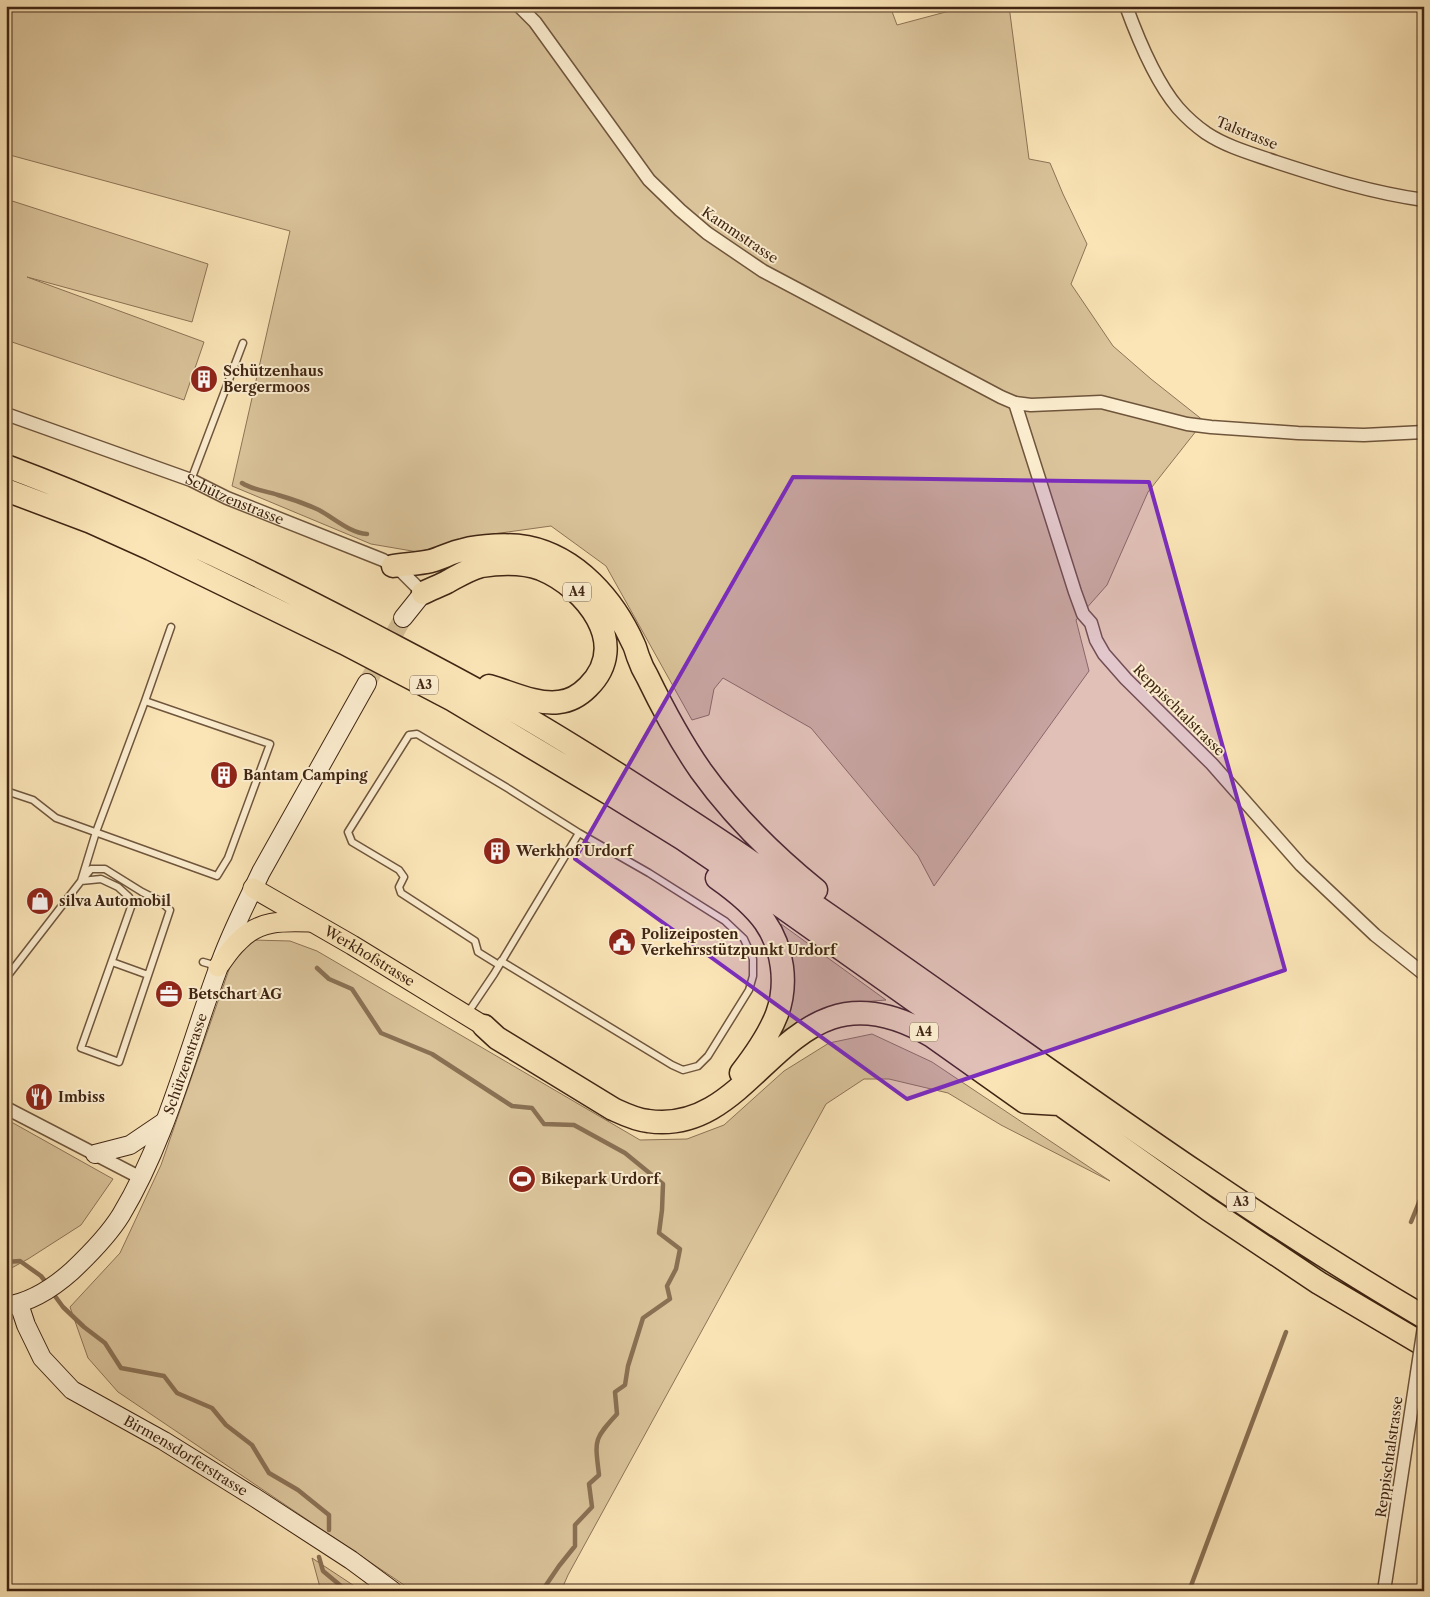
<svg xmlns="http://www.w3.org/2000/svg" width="1430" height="1597" font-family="'Libre Caslon Text',serif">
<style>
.green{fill:#dbc49b;stroke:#8e7457}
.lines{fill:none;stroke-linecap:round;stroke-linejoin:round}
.stream{stroke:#8a7154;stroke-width:4.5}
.secondary-tunnel{stroke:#d6bf96;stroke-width:18;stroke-dasharray:18 9;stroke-linecap:butt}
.service-casing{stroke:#6f553c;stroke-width:9}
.minor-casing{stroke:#6f553c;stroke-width:15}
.secondary-casing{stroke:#402513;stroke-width:20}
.primary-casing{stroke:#402513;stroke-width:21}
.motorway-casing{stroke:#402513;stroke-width:25}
.service{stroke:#fceed0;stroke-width:6}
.minor{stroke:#fceed0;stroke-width:12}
.secondary{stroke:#fceed0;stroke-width:18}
.primary{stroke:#fbe5b7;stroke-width:19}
.motorway{stroke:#fbe5b7;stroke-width:22}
.minor-bridge-casing{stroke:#6f553c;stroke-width:15;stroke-linecap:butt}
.minor-bridge{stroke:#fceed0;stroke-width:12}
.marked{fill:#7b2cbf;fill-opacity:0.2;stroke:#7b2cbf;stroke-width:4;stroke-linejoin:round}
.labels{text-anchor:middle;stroke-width:4;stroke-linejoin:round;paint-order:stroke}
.shield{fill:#fceed0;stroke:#78614c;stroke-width:1}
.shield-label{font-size:12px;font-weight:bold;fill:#402513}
.street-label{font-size:14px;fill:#402513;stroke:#fceed0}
.poi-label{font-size:14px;font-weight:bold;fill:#402513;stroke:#fceed0;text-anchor:start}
</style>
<rect width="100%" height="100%" fill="#fbe5b7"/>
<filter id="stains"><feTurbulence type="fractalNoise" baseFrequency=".004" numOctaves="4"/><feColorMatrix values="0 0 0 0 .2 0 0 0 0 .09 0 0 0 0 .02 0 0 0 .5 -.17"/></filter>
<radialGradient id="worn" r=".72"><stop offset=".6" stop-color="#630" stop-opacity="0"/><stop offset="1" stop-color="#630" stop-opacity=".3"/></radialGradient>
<path class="green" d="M 6,6 L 890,6 L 897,25 L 968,6 L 1009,6 L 1029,159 L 1050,163 L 1063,194 L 1087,244 L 1071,284 L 1113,346 L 1151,379 L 1204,421 L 1148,492 L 1107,585 L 1076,620 L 1089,671 L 934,886 L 918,856 L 811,728 L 723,678 L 714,689 L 709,715 L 692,720 L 606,566 L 551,526 L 479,536 L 418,552 L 371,544 L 232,486 L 290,231 L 6,154 Z
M 6,199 L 208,264 L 192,322 L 27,277 L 204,342 L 184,400 L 6,340 Z
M 781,924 L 886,1000 L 848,1003 L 812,1015 L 772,1037 L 792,966 Z
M 253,940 L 290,941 L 317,951 L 640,1140 L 687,1139 L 724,1125 L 784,1071 L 829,1043 L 872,1034 L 932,1062 L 1110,1181 L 1001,1125 L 948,1093 L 889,1079 L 864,1079 L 826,1104 L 568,1575 L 561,1591 L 413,1591 L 118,1392 L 88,1358 L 70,1307 L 120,1253 L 161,1165 L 232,961 Z
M 6,1119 L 113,1179 L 81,1225 L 28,1259 L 6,1271 Z
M 312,1558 L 362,1591 L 321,1591 Z"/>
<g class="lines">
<path class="stream" d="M 242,483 C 253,490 266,491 278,495 C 292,499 306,504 319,510 C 334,518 350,533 367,534
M 317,968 L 329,979 L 352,989 L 381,1033 L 432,1054 L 512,1106 L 532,1108 L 544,1124 L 574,1125 L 625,1153 L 663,1184 L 662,1210 L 659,1233 L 680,1249 L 676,1269 L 667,1286 L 670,1299 L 643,1318 L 628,1366 L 625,1385 L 615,1392 L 617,1414 C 593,1440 595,1440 599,1475 L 589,1484 L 592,1507 L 575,1525 L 575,1546 L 559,1566 L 542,1591
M 1411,1222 L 1424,1190
M 6,1262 L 20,1261 L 41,1276 L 48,1285
M 52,1292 L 63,1307 L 84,1327 L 105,1343 L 121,1368 L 164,1376 L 177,1393 L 212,1408 L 226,1425 L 252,1445 L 269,1473 L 298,1490 L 329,1515 L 329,1530
M 319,1557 L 323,1571 L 347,1591
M 1189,1591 L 1286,1332"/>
<path class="secondary-tunnel" d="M 367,683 L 403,618"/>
<g class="service-casing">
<path id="service" d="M 191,480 L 243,343
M 6,791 L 33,800 L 56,818 L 217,876 L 228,858 L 270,744 L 145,701 L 171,627
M 91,869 L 105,869 L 142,892 L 160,901 L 170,910 L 119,1062 L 81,1048 L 131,907 L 129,897 L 118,887 L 101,879 L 81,881 Z
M 112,962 L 148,975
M 203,962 L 217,966
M 499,965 L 478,952 L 475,941 L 401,893 L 399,887 L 404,877 L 399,870 L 352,842 L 348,832 L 409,735 L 417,734 L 509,789 L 579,833 L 649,873 L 725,921 L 744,939 L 753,959 L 753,976 L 749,990 L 708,1056 L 698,1066 L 683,1070 L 672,1065 L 501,961
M 6,978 L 81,881 L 96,832 L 145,701
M 467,1014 L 494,974 L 579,833"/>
</g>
<g class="minor-casing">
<g id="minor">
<path d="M 519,6 L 535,22 L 649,180 L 680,210 L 707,233 L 763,271 L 1001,397 L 1015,403 L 1031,405 L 1101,402 L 1187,424 L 1211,427 L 1298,433 L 1364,435 L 1424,432"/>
<path d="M 1126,6 C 1138,39 1155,81 1178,108 C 1186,117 1196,126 1206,133 C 1227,147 1253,154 1276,162 C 1325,178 1373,193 1424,200"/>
<path d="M 1015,403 L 1075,592 L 1083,614 L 1091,623 L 1096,640 L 1104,654 L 1126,679 L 1212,764 L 1301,865 L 1375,935 L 1424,974"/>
<path id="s1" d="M 6,414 L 191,480 L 227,498 L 383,560 L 402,572 L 423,593"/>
<path d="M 6,1108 L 141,1178"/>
<path d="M 1384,1591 L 1417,1373"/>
</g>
</g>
<g class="secondary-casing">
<g id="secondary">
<path d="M 403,618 L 423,593"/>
<path d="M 95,1154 L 130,1145 L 164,1122"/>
<path id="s2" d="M 19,1304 L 26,1325 L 42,1358 L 72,1390 L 164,1441 L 254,1497 L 351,1560 L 393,1591"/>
<path id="s3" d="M 6,1306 C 32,1302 53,1288 72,1271 C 90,1254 108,1236 121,1215 C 166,1140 188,1050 218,969 C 229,936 246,904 261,872 L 367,683"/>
</g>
</g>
<g class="primary-casing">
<g id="primary">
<path id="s4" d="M 253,888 L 352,945 L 484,1026"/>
<path d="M 218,967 C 225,958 230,949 238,942 C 258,920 283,921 310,922"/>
</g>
</g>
<g class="motorway-casing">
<path id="motorway" d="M 6,466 C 129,512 246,568 362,629 C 411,655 460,680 509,708 C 574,745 637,786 699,827 C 943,988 1172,1169 1424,1317
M 6,490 L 91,522 L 151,549 L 344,643 L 453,700 L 617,798 L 683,839 L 761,892 L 1208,1209 L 1319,1283 L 1424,1345
M 393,566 C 406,564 418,564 431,561 C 442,558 452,552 463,550 C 481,545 509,544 527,547 C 577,557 614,600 634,645 C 636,649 637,655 639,659 C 641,665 644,671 647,676 C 663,709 680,741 701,771 C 734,817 773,855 816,890
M 423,593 C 431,589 439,586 447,582 C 458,576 469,569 481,566 C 501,563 522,562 541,569 C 585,587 632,644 588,687 C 580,695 570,701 559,702 C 536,705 510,692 489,686
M 717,878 C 734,890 753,905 765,922 C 783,948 788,984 777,1014 C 769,1035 755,1055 741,1073
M 484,1026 L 497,1038 L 613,1109 C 624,1114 636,1120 648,1121 C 763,1138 785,949 932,1036 L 1025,1102 L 1059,1104"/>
</g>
<use href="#service" class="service"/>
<use href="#minor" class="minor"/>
<use href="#secondary" class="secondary"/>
<use href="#primary" class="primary"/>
<use href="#motorway" class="motorway"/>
<g class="minor-bridge-casing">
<path id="minor-bridge" d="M 1417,1373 L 1424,1327"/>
</g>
<use href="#minor-bridge" class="minor-bridge"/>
</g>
<path class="marked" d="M 793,477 L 1149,482 L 1285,970 L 907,1099 L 575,859 Z"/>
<defs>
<g id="building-disc" transform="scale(1.4375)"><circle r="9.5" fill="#8f2418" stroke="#fceed0"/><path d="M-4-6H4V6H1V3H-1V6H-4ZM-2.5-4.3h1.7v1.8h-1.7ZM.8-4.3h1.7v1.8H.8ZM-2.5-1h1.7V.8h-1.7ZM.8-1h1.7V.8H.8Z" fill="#fff"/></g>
<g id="shop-disc" transform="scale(1.4375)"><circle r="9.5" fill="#8f2418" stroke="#fceed0"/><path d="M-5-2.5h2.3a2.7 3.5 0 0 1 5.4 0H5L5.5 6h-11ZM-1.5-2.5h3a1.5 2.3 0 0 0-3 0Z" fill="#fff"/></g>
<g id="civic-disc" transform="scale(1.4375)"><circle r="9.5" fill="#8f2418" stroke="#fceed0"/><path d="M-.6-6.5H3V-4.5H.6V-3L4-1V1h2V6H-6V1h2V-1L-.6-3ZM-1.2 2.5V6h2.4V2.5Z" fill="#fff"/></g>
<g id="office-disc" transform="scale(1.4375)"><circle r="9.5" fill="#8f2418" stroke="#fceed0"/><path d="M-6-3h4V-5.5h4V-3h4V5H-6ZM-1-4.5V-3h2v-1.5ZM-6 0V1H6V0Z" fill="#fff"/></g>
<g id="restaurant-disc" transform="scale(1.4375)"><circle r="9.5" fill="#8f2418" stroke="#fceed0"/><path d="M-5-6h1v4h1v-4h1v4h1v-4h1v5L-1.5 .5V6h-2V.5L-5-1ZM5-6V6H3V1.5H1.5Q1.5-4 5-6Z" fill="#fff"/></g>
<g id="stadium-disc" transform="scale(1.4375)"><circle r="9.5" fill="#8f2418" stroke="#fceed0"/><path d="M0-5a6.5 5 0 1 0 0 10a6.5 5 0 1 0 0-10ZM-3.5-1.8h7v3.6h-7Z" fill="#fff"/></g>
</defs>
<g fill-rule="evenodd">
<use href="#building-disc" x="204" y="379"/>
<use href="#building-disc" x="224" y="775"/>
<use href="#building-disc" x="497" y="851"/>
<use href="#shop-disc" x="40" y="901"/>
<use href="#civic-disc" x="622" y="942"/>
<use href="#office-disc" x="169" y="994"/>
<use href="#restaurant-disc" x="39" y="1097"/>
<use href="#stadium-disc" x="522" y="1179"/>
</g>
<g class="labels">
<g class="shield">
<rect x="563" y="582.5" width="28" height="19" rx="4"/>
<rect x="410" y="675.5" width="28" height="19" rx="4"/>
<rect x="910" y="1022.5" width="28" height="19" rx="4"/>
<rect x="1227" y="1192.5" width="28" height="19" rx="4"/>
</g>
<g class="shield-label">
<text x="577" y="596">A4</text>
<text x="424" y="689">A3</text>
<text x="924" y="1036">A4</text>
<text x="1241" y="1206">A3</text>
</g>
<g class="street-label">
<text transform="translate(1247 133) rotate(22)" y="5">Talstrasse</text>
<text transform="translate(740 235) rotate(34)" y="5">Kammstrasse</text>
<text dy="5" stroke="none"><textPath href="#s1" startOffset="244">Schützenstrasse</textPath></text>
<text transform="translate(1179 710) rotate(45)" y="5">Reppischtalstrasse</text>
<text dy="5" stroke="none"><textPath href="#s4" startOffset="135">Werkhofstrasse</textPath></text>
<text dy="5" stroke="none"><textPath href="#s3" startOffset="315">Schützenstrasse</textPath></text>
<text dy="5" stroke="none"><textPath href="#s2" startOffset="234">Birmensdorferstrasse</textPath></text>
<text transform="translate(1389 1457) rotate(-82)" y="5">Reppischtalstrasse</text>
</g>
<g class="poi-label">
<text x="223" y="376">Schützenhaus<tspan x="223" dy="16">Bergermoos</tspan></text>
<text x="243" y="780">Bantam Camping</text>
<text x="516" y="856">Werkhof Urdorf</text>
<text x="59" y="906">silva Automobil</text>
<text x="641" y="939">Polizeiposten<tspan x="641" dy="16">Verkehrsstützpunkt Urdorf</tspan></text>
<text x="188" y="999">Betschart AG</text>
<text x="58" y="1102">Imbiss</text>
<text x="541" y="1184">Bikepark Urdorf</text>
</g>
</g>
<rect width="1430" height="1597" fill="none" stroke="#fbe5b7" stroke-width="25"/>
<rect x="8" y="8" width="1415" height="1582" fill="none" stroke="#402513" stroke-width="2.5"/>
<rect x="12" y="12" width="1405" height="1572" fill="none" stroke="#402513"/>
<rect width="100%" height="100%" filter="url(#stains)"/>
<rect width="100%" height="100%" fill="url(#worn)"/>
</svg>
